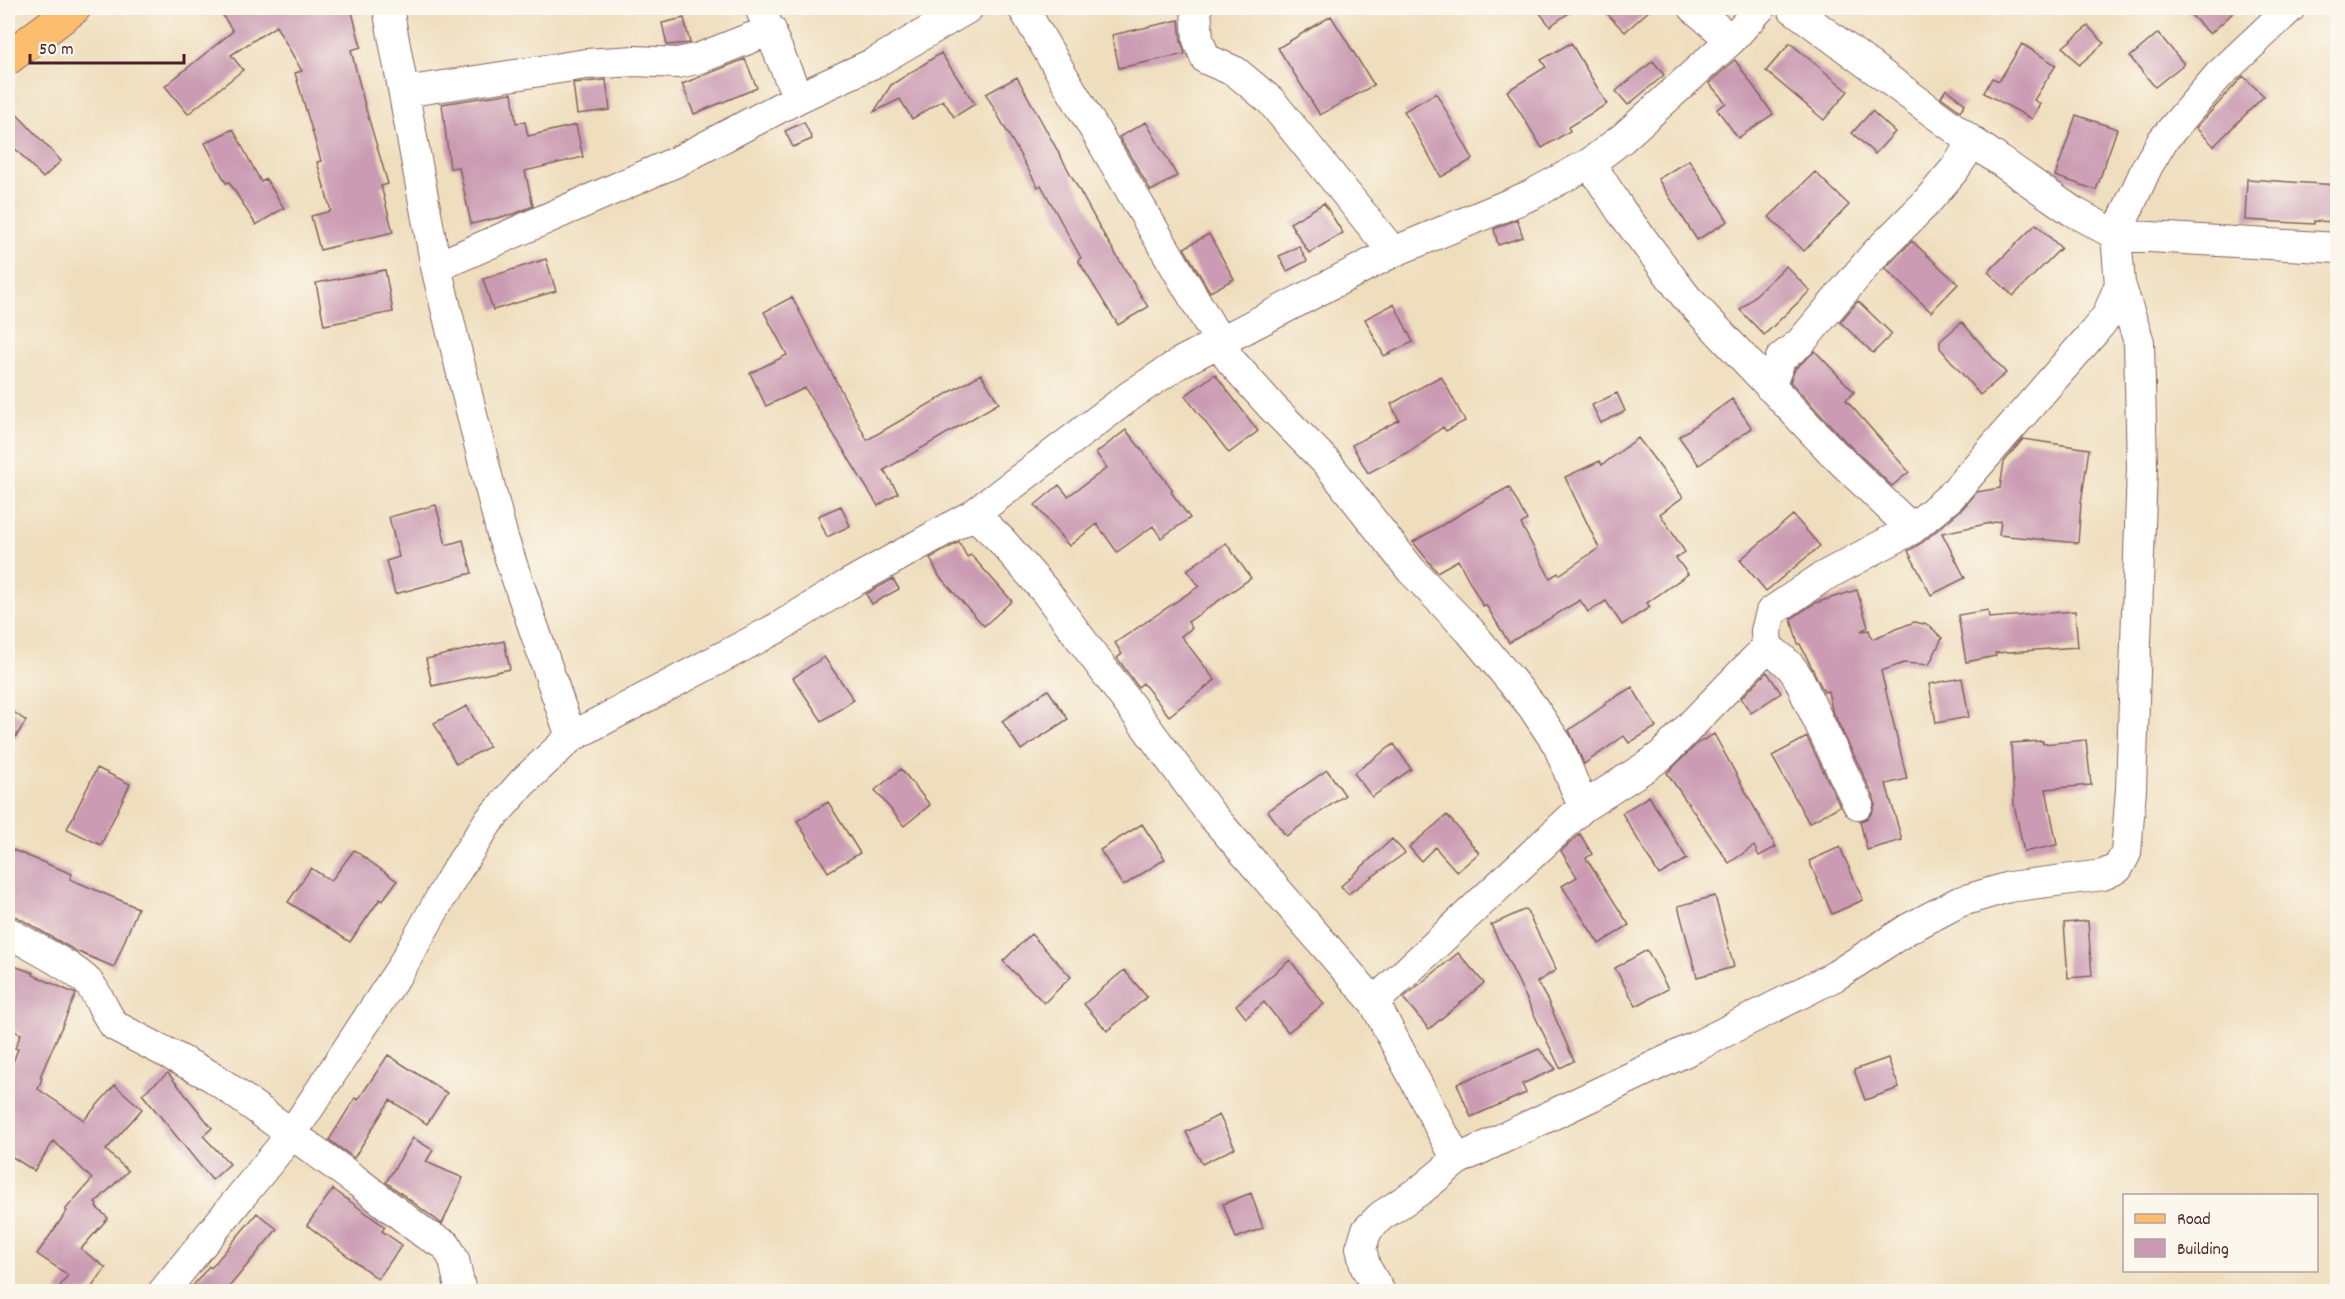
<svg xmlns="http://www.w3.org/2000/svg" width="2345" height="1299" font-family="Dekko,sans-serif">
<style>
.building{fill:#ca9bb2}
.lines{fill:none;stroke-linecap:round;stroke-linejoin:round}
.minor-casing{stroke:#84625e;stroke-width:32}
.major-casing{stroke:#84625e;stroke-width:35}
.minor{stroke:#fff;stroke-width:30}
.major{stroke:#fcbd6e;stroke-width:33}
</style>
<rect width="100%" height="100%" fill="#fbf7ec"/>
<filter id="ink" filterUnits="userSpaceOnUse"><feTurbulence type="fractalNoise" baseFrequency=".0167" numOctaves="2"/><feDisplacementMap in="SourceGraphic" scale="12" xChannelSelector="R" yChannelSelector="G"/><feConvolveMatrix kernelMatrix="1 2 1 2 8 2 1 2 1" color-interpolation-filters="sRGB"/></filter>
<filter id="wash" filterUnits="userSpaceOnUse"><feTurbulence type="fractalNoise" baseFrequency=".008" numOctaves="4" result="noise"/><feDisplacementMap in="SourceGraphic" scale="24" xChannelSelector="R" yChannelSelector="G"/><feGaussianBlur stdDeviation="1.35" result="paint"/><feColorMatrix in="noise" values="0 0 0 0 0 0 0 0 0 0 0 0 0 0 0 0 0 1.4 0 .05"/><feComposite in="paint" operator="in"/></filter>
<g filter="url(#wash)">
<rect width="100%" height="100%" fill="#efdebd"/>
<g id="blocks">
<path class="building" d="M 236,8 L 351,8 L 361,47 L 351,50 L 365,106 L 388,184 L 381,186 L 393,232 L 320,250 L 311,216 L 331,211 L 317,162 L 321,161 L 295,73 L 302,71 L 276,26 L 231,55 L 243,70 L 188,114 L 165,86 L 233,31 L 223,16 Z
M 1536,8 L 1576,8 L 1550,26 Z
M 1601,8 L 1652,8 L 1625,32 Z
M 2184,8 L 2238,8 L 2210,34 Z
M 1331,16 L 1374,85 L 1320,115 L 1278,48 Z
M 684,18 L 690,43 L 667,45 L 662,23 Z
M 1179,20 L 1181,41 L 1185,54 L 1119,68 L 1112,35 Z
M 2088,26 L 2104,43 L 2079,65 L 2063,47 Z
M 2158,33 L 2184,64 L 2155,87 L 2130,57 Z
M 1571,43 L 1607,104 L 1568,127 L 1570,131 L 1542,148 L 1507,91 L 1546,67 L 1541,60 Z
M 1790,43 L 1848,91 L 1824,120 L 1766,71 Z
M 2022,44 L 2056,65 L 2034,100 L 2040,104 L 2032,119 L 1984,93 L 1992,78 L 1999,81 Z
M 941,53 L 975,104 L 954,117 L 943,100 L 912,119 L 900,99 L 874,112 L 891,85 Z
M 745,59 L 757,88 L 694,114 L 682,84 Z
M 1735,60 L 1773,114 L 1738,138 L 1717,109 L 1726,103 L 1709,83 Z
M 1653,61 L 1664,75 L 1628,105 L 1616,91 Z
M 2243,76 L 2264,96 L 2214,146 L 2196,128 Z
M 1017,77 L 1104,235 L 1148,307 L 1118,325 L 1078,260 L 1081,258 L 1041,185 L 1038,187 L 986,94 Z
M 606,80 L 610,110 L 577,114 L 573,83 Z
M 1946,89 L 1965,104 L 1960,111 L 1941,97 Z
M 512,93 L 516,123 L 525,122 L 528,136 L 576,125 L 583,157 L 525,171 L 533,206 L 514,214 L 471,224 L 459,167 L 450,168 L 442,104 Z
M 1436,93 L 1473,159 L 1441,177 L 1404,111 Z
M 8,105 L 61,161 L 43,178 L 8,141 Z
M 1872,111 L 1895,132 L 1875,154 L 1852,133 Z
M 2076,115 L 2117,129 L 2096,190 L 2055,176 Z
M 804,122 L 812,139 L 793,147 L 785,131 Z
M 1146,122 L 1177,176 L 1151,191 L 1119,137 Z
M 233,129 L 261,182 L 266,179 L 284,208 L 256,225 L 229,182 L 226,183 L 205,143 Z
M 1689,160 L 1728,221 L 1697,240 L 1658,179 Z
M 1815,172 L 1849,205 L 1804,251 L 1769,217 Z
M 2247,179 L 2337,185 L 2337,222 L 2314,221 L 2314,224 L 2245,220 Z
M 1324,203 L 1343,233 L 1309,253 L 1290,223 Z
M 1517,219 L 1523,237 L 1498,245 L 1494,229 Z
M 2036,224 L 2061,248 L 2013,296 L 1988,272 Z
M 1209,234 L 1234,279 L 1210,292 L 1184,248 Z
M 1912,241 L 1958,284 L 1931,312 L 1885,268 Z
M 1299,246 L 1307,261 L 1287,271 L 1279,256 Z
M 546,259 L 556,291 L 493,310 L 483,279 Z
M 1786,266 L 1810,291 L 1764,335 L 1740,310 Z
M 385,270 L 393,312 L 324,325 L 316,283 Z
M 792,297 L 867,440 L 981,374 L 999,403 L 884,470 L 898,493 L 878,506 L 805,388 L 766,406 L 750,373 L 787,355 L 764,312 Z
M 1858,301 L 1892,334 L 1873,353 L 1840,322 Z
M 1394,304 L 1413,342 L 1384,356 L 1365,319 Z
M 1962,322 L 2006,373 L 1980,395 L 1940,348 L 1940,341 Z
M 1815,351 L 1854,392 L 1846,400 L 1909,472 L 1892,486 L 1845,441 L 1790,382 L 1795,369 Z
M 1215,374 L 1258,431 L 1229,453 L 1185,396 Z
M 1441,376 L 1465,421 L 1446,431 L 1443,427 L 1412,450 L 1368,473 L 1352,445 L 1399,420 L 1391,404 Z
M 1617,393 L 1625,411 L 1601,423 L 1592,405 Z
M 1732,399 L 1752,428 L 1699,465 L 1679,437 Z
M 1126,430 L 1173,490 L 1171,492 L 1190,518 L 1161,538 L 1153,526 L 1117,552 L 1097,524 L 1069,546 L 1035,505 L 1059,485 L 1068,496 L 1107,468 L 1096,453 Z
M 1638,438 L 1683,497 L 1660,514 L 1685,552 L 1676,558 L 1688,574 L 1647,603 L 1650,607 L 1622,625 L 1606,601 L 1588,612 L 1580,600 L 1509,643 L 1486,605 L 1483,606 L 1458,560 L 1437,572 L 1413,542 L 1481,502 L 1509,487 L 1527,520 L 1521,524 L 1550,578 L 1558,573 L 1559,575 L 1599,548 L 1565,477 L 1600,461 L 1602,465 Z
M 2023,439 L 2089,449 L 2081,503 L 2078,543 L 1999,535 L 2001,521 L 1942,533 L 1965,578 L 1931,595 L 1908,551 L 1923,542 L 1962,509 L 1977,492 L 2000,488 L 2004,462 Z
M 436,505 L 446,545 L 463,540 L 472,573 L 395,594 L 386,561 L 399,557 L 389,517 Z
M 841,506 L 850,526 L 827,537 L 818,516 Z
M 1793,515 L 1820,546 L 1766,591 L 1740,560 Z
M 959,542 L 967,557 L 971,555 L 1012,601 L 984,626 L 939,576 L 930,558 Z
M 1226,543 L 1251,578 L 1188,622 L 1192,628 L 1181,636 L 1215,680 L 1169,716 L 1143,683 L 1138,687 L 1117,658 L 1122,654 L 1115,643 L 1199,586 L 1187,570 Z
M 893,579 L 899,589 L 872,604 L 866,594 Z
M 1857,590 L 1868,627 L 1861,631 L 1869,630 L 1872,639 L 1914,622 L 1928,625 L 1942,638 L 1929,665 L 1904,663 L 1881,671 L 1907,779 L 1886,784 L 1902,840 L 1867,850 L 1860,821 L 1866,819 L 1872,813 L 1875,805 L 1874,797 L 1832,710 L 1828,691 L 1824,692 L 1800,644 L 1798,644 L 1791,619 L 1815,603 Z
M 1988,610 L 1989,618 L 2075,611 L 2078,647 L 1995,653 L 1996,656 L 1966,662 L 1958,615 Z
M 504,641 L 510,669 L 432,686 L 426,659 Z
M 824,657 L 854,700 L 822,721 L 793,678 Z
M 1767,672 L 1781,693 L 1751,713 L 1741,698 Z
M 1962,678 L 1969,717 L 1936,723 L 1929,684 Z
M 1632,687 L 1656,727 L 1629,743 L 1624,736 L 1584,764 L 1569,730 L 1605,705 L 1604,704 Z
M 1048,690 L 1068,719 L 1021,750 L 1002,721 Z
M 467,706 L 489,747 L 456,764 L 434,723 Z
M 8,708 L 26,721 L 8,749 Z
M 1714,734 L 1776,847 L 1759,856 L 1754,846 L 1729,863 L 1667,773 L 1698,743 Z
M 1807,737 L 1840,806 L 1809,823 L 1772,756 Z
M 2086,740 L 2091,785 L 2046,789 L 2057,845 L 2024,852 L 2014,804 L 2011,743 L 2043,741 L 2043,744 Z
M 1394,744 L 1411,769 L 1372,797 L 1354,773 Z
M 97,768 L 130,784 L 101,845 L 67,829 Z
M 901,769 L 930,805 L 904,826 L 875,790 Z
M 1327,770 L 1345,795 L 1286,836 L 1268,811 Z
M 1649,796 L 1687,859 L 1659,875 L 1622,813 Z
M 828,802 L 860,853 L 828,872 L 797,821 Z
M 1447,815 L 1479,853 L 1457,872 L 1435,847 L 1421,861 L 1409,847 Z
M 1142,824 L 1165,859 L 1123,886 L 1100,850 Z
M 1580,834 L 1592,854 L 1586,858 L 1629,925 L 1599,944 L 1562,886 L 1577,877 L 1561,851 Z
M 1392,839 L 1405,853 L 1348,894 L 1341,886 Z
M 1840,847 L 1863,900 L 1832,914 L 1809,861 Z
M 8,848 L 72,874 L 70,879 L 138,908 L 114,967 L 76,951 L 17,917 L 8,915 Z
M 354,850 L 397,881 L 382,901 L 380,899 L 350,942 L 288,902 L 311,868 L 331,881 Z
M 1715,896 L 1734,967 L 1697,977 L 1678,906 Z
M 1526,909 L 1556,970 L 1537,982 L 1548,1001 L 1574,1061 L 1560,1068 L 1491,925 Z
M 2088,921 L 2092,976 L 2068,978 L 2064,923 Z
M 1031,934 L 1071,977 L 1044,1003 L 1003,961 Z
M 1647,950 L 1668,989 L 1636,1006 L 1615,968 Z
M 1458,953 L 1484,983 L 1429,1029 L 1403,998 Z
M 1290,960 L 1324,1004 L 1288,1032 L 1264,1002 L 1246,1018 L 1236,1005 Z
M 8,964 L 34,973 L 33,975 L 76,994 L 40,1077 L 42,1078 L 38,1089 L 84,1120 L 115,1085 L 142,1109 L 106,1150 L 128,1171 L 95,1203 L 97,1205 L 96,1207 L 108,1218 L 81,1249 L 106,1268 L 88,1292 L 56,1292 L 68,1275 L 37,1254 L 67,1211 L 65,1210 L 92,1179 L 54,1141 L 34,1171 L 8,1154 L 8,1075 L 18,1049 L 15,1048 L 21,1034 L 8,1029 Z
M 1124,970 L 1147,997 L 1107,1031 L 1084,1004 Z
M 1539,1049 L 1556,1069 L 1522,1084 L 1526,1093 L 1471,1117 L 1457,1084 Z
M 388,1055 L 447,1093 L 427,1124 L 390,1100 L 354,1158 L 329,1140 L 355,1098 L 358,1100 Z
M 1888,1058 L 1899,1088 L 1865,1100 L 1854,1070 Z
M 168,1073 L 212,1128 L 203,1136 L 230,1164 L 212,1180 L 142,1094 Z
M 1219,1115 L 1235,1148 L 1202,1164 L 1186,1132 Z
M 413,1138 L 433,1150 L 426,1162 L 463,1178 L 442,1224 L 386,1182 Z
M 333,1189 L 385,1227 L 382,1231 L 402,1245 L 378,1279 L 307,1225 Z
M 1251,1193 L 1263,1228 L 1236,1238 L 1223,1204 Z
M 257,1213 L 277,1229 L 225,1292 L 188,1292 L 209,1266 L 211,1268 Z"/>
</g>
</g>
<g filter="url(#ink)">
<use href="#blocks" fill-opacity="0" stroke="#84625e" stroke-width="1.5"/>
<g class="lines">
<g class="minor-casing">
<path id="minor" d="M 388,8 L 436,267 L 485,468 L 503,538 L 571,737
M 760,8 L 798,98
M 1023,8 L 1231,361 L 1272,407 L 1327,463 L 1411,570 L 1469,630 L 1532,706 L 1558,745 L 1583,807
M 1196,8 L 1198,40 L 1206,59 L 1236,72 L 1271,101 L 1393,252
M 1694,8 L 1731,40
M 1792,8 L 1973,142 L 2072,211 L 2116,235 L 2338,248
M 404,92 L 586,64 L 635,61 L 678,63 L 700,58 L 771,30
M 1590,163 L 1621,211 L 1686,297 L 1833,453 L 1912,529
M 436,267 L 678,161 L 798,98 L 876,62 L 968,8
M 1770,387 L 1781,358 L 1800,343 L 1875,254 L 1925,204 L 1954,170 L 1973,142
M 974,514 L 1001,540 L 1046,592 L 1210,813 L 1374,1002 L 1457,1160
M 1767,647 C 1788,662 1797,670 1806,695 L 1858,804
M 8,932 C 29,945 71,965 88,982 C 99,994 103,1012 115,1026 L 213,1077 L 358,1182 L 425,1234 L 446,1245 L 454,1260 L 461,1292
M 1374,1002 L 1583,807 L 1647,766 L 1663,754 L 1767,647 L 1766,631 L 1771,612 L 1821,578 L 1912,529 L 1951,496 L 2094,332 L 2107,316 L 2120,284
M 163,1292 L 291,1135 L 401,968 L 453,876 L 488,822 L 522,783 L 571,737 L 779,627 L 847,585 L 974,514 L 1131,395 L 1181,362 L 1393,252 L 1531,195 L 1590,163 L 1623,138 L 1731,40 L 1760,8
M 1380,1292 L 1365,1266 L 1361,1248 L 1367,1230 L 1381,1216 L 1422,1189 L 1457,1160 L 1695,1047 L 1835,976 L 1908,929 L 1959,902 L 2009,887 L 2103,875 L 2118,868 L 2126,853 L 2131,789 L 2142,467 L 2139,342 L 2120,284 L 2116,235 L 2147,167 L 2163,140 L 2218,76 L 2290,8"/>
</g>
<g class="major-casing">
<path id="major" d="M 8,58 L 74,8"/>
</g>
<use href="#minor" class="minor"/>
<use href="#major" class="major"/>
</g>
</g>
<rect width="2345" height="1299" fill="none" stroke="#fbf7ec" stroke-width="30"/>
<rect x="2123" y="1194" width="195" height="78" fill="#fbf7ec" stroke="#b4a19f" stroke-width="1.5"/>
<rect x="2135" y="1214" width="30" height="9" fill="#fcbd6e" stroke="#b4a19f" stroke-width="1.5"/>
<text x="2177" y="1224" font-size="18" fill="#4a1f2b">Road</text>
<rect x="2135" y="1239" width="30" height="18" fill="#ca9bb2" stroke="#b4a19f" stroke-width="1.5"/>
<text x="2177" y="1254" font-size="18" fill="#4a1f2b">Building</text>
<path d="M30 54v9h154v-9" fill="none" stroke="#4a1f2b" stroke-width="3"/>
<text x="39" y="54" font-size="18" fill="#4a1f2b" stroke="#fbf7ec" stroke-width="4.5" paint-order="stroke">50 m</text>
</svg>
